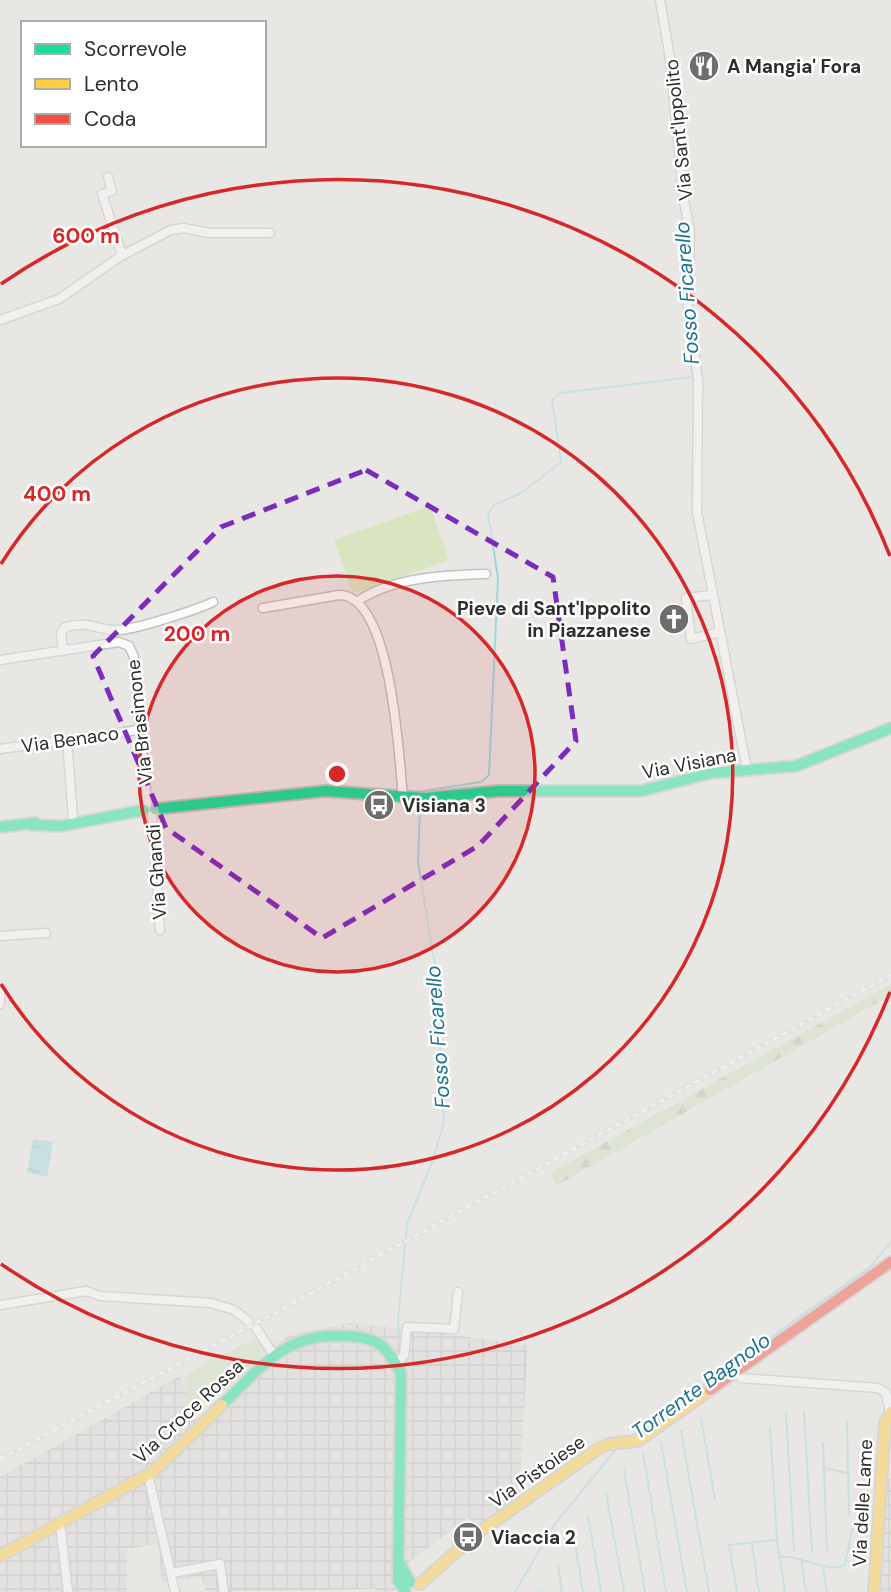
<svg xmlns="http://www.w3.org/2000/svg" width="891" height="1592" font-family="'DM Sans',sans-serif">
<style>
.industrial{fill:url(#industrial-grid)}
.grass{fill:#d1e1c1}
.forest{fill:url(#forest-firs)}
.pitch{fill:#d9e4c0}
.water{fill:url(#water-ripples)}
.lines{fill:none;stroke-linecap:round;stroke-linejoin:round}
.stream{stroke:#a2d7e1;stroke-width:2}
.street-casing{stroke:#c2c2c2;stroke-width:11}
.fast-casing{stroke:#c2c2c2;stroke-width:14}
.slow-casing{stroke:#c2c2c2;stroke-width:14}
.jam-casing{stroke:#c2c2c2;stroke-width:14}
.street{stroke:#fcfbfb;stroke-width:8}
.fast{stroke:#16e098;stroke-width:10}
.slow{stroke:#ffcf43;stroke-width:10}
.jam{stroke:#f24e42;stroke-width:10}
.rail-casing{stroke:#dfdee0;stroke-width:4.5}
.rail{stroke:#fff;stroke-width:2;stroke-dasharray:5;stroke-linecap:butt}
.marked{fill:none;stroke:#7b2cbf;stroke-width:5;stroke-dasharray:14 9;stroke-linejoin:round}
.ring{fill:none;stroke:#d62828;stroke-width:3.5}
.labels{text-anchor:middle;stroke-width:5;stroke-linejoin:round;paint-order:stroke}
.poi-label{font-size:19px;font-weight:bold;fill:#2d2d2d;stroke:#fff;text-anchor:start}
.street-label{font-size:19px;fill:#2d2d2d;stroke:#fff}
.water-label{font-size:21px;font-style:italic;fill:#1f738f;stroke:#fff}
.centre{fill:#d62828;stroke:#fff;stroke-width:3.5}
.ring-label{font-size:21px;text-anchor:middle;font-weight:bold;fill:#d62828;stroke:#fff;stroke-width:5;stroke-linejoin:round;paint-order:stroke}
</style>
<defs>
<pattern id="industrial-grid" width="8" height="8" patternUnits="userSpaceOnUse" patternTransform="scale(1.75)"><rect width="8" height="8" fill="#dad9da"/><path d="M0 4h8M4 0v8" fill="none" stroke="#bbb"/></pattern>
<pattern id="forest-firs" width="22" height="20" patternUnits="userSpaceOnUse" patternTransform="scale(1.75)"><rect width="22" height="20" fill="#d1e1c1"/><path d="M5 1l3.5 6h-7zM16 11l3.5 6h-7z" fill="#b4c1a6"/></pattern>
<pattern id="water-ripples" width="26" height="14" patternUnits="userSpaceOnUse" patternTransform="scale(1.75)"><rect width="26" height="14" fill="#a2d7e1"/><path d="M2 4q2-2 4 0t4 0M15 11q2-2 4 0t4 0" fill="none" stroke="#8cb9c1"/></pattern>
</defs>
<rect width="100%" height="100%" fill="#e9e7e4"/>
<path class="industrial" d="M 350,1323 L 528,1344 L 519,1495 L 475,1528 L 468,1517 L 394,1574 L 396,1589 L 393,1592 L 377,1592 L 375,1589 L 206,1592 L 202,1577 L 162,1582 L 158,1544 L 127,1549 L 127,1592 L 0,1592 L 0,1477 L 180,1376 L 196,1419 L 279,1342 L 292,1334 Z
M 878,1478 L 891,1479 L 891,1592 L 869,1592 Z"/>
<path class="grass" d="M 259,1337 L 268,1349 L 225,1391 L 218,1385 L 188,1412 L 184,1378 L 215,1358 Z"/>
<path class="forest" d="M 891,984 L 891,995 L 556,1186 L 550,1173 Z"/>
<path class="pitch" d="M 430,506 L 449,560 L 353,594 L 334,540 Z"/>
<path class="water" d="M 33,1139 L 53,1142 L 47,1177 L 27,1173 Z"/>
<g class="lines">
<path class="stream" d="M 664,49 L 686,256
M 422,791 L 481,782 L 489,775 L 498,578 L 488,514 L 494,505 L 521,493 L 561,462 L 552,400 L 560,393 L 693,377 L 685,329 L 685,286
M 400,1346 L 398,1321 L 407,1224 L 433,1160 L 444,1122 L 436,972 L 418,862 L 420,807
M 804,1412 L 812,1552
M 786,1413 L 794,1550
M 701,1418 L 715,1500
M 847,1422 L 849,1515
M 770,1427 L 777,1540 L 785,1592
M 681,1431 L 709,1592
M 629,1437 L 870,1267 L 891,1242
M 661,1442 L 687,1592
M 823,1443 L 827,1551
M 643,1453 L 666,1592
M 825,1468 L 847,1473
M 624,1470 L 645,1592
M 606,1493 L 624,1592
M 588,1516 L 601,1592
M 574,1536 L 583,1592
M 752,1545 L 759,1592
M 779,1557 C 801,1554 828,1574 845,1565 L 853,1526 L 871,1503
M 801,1558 L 806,1592
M 558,1565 L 562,1592
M 823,1566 L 827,1592
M 541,1591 L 542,1592
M 515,1592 L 554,1525 L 617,1448
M 737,1592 L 729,1545 L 777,1540"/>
<g class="street-casing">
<path id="street" d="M 660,0 L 671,64 L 683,195 L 690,232 L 688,306 L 698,380 L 697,512 L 747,770
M 108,177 L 112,191 L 102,194 L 122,255
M 0,320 L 59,299 L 121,256 L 171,230 L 184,228 L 209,233 L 270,233
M 711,595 L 686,598 L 691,639 L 720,632
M 358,601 C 393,577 445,575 486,574
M 263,608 L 339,595 C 392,595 399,758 403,798
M 63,651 L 61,634 L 65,627 C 92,620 97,631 119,630 C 137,629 196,610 213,602
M 0,660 L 119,642 L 129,646 L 134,657 L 147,804
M 67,739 L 73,818
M 0,749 L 139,730
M 152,815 L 160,930
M 0,936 L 46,933
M 0,991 L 0,1004
M 0,1305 L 86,1291 L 100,1296 L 211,1303 L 234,1310 L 248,1321
M 256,1328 L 274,1355
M 398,1363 L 404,1355 L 407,1327 L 454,1329 L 458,1292
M 741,1378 L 878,1388 L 886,1393 L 890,1413
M 148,1475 L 175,1592
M 60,1523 L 68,1592
M 172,1573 L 220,1564 L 224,1592"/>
</g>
<g class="fast-casing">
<path id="fast" d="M 155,809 L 325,791 L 425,798 L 499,791 L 641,791 L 711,773 L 796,766 L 891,728
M 32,825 L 61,826 L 144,810
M 0,827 L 35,823
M 222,1405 C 261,1368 284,1333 343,1336 C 377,1337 384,1343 401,1373 L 398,1581 L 405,1590
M 400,1563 L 410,1582"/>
</g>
<g class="slow-casing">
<path id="slow" d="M 0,1556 L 153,1472 L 222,1405
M 420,1584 L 475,1535 L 598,1449 L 609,1444 L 638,1441 L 710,1390
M 874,1592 L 885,1423 L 891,1412"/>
</g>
<g class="jam-casing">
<path id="jam" d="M 710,1390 L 891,1262"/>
</g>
<use href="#street" class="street"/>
<use href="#fast" class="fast"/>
<use href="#slow" class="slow"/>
<use href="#jam" class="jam"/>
<g class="rail-casing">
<path id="rail" d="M 0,1459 L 271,1315 L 891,975"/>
</g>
<use href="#rail" class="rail"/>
</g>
<path d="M0 0H891V1592H0ZM 366,470 L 553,577 L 576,741 L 478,846 L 322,938 L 166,828 L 93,656 L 221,527 Z" fill="#e9e7e4" fill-opacity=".55" fill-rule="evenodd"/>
<path class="marked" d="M 366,470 L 553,577 L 576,741 L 478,846 L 322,938 L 166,828 L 93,656 L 221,527 Z"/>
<circle cx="337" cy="774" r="198" fill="#d62828" fill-opacity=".12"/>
<g class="ring">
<circle cx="337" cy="774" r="198"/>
<path d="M1 564A396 396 0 1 1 1 984"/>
<path d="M890 992A594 594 0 0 1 1 1264M1 284A594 594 0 0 1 890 556"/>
</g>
<defs>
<g id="restaurant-disc" transform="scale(1.575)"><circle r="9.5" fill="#6f6e6d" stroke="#fff"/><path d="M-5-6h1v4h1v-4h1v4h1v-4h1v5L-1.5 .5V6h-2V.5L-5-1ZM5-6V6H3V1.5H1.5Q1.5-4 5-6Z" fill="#fff"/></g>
<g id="church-disc" transform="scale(1.575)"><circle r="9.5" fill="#6f6e6d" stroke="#fff"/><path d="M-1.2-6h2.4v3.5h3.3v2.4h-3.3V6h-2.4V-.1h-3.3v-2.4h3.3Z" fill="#fff"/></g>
<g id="bus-disc" transform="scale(1.575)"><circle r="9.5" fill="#6f6e6d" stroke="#fff"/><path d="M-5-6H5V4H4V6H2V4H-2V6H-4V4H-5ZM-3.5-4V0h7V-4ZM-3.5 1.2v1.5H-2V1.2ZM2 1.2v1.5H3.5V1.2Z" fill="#fff"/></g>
</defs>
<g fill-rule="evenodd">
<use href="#restaurant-disc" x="704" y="66"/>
<use href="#church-disc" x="674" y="619"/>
<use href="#bus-disc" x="379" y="805"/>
<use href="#bus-disc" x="468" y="1537"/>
</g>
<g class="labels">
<g class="poi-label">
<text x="727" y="73">A Mangia' Fora</text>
<text x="651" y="615" text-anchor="end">Pieve di Sant'Ippolito<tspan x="651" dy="22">in Piazzanese</tspan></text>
<text x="402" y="812">Visiana 3</text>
<text x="491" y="1544">Viaccia 2</text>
</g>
<g class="street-label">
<text transform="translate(678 130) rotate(-96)" y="7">Via Sant'Ippolito</text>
<text transform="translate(139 722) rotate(-96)" y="7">Via Brasimone</text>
<text transform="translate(70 739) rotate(-8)" y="7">Via Benaco</text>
<text transform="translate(689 763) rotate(-11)" y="7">Via Visiana</text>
<text transform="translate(156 872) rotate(-94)" y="7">Via Ghandi</text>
<text transform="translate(188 1411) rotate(-43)" y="7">Via Croce Rossa</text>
<text transform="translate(537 1471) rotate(-35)" y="7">Via Pistoiese</text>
<text transform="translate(862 1503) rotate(-87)" y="7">Via delle Lame</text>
</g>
<g class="water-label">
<text transform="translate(687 293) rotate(-94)" y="7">Fosso Ficarello</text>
<text transform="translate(438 1037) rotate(-94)" y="7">Fosso Ficarello</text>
<text transform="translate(701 1386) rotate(-36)" y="7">Torrente Bagnolo</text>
</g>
</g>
<circle cx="337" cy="774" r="10" class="centre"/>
<g class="ring-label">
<text x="86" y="243">600 m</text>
<text x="57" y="501">400 m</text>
<text x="197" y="641">200 m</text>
</g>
<rect x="21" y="21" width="245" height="126" fill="#ffffff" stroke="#ababab" stroke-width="2"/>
<rect x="35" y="44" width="35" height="10" fill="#16e098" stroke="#ababab" stroke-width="2"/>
<text x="84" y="56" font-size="21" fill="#2d2d2d">Scorrevole</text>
<rect x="35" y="79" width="35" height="10" fill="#ffcf43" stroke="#ababab" stroke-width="2"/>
<text x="84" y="91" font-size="21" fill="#2d2d2d">Lento</text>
<rect x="35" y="114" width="35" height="10" fill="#f24e42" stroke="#ababab" stroke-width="2"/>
<text x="84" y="126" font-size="21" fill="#2d2d2d">Coda</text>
</svg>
